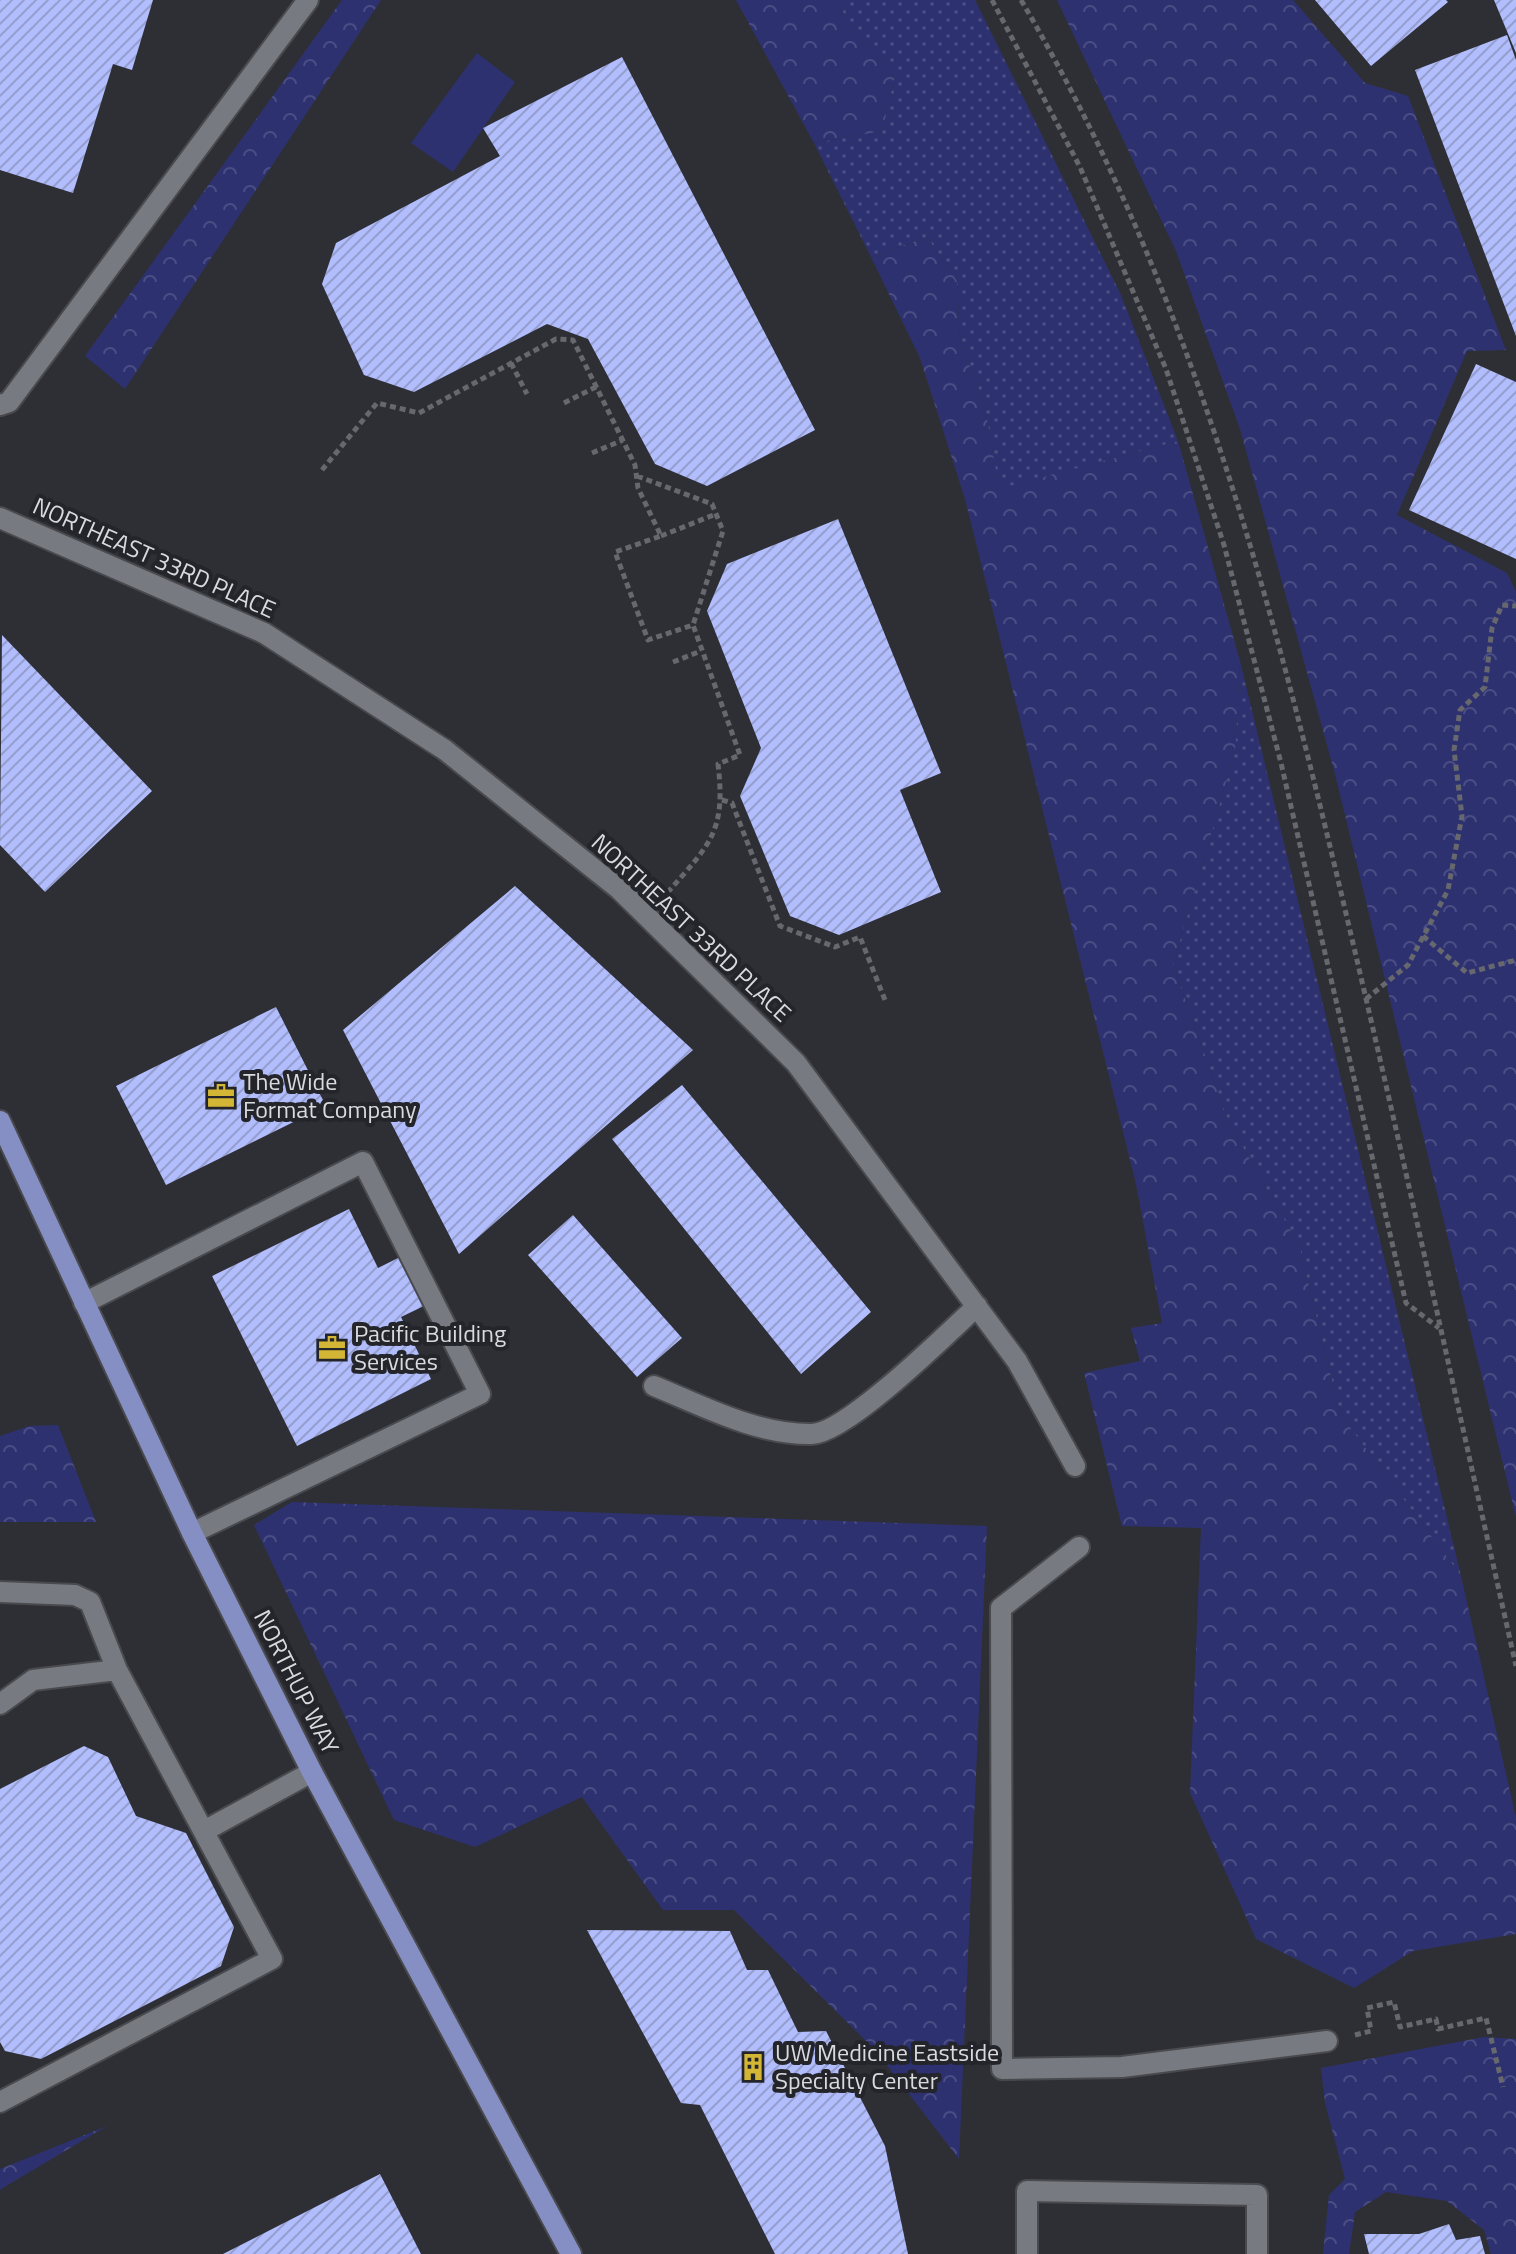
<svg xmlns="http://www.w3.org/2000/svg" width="1516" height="2254" font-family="'Titillium Web',sans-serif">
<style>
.grass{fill:url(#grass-dots)}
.forest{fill:url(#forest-crowns)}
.garden{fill:#2d3170}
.building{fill:url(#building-hatch)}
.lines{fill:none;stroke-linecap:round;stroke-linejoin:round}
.minor-casing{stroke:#494a4e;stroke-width:24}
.major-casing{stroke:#494a4e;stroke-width:24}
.path{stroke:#67686e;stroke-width:5;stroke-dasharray:6 4;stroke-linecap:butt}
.minor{stroke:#787a81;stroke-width:20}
.major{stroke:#868fc4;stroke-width:20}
.labels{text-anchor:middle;stroke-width:8;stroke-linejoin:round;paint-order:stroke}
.street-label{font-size:24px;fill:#d9dade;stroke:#24252b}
.poi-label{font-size:24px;fill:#d9dade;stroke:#24252b;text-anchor:start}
</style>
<defs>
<pattern id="grass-dots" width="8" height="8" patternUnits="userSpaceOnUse" patternTransform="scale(2)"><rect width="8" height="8" fill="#2d3170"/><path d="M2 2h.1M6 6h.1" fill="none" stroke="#4b4e84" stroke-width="1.8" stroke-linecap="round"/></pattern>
<pattern id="forest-crowns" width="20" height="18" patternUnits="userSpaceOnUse" patternTransform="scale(2)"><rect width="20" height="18" fill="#2d3170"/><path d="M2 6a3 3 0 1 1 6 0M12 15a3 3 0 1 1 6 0" fill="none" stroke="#4b4e84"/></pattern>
<pattern id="building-hatch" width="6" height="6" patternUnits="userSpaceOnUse" patternTransform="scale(2)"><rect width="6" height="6" fill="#b1bdfd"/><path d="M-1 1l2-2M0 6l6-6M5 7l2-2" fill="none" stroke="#959ece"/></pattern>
</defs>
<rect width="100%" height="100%" fill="#2e2f35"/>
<path class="grass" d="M 838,0 L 975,0 L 1121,295 L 1178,441 L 999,490 L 984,402 L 960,342 L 957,281 L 927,237 L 871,257 L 814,143 L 882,131 L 895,76 L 851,31 Z
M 1240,661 L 1461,1576 L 1340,1414 L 1299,1245 L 1229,1123 L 1173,965 L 1235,751 Z"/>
<path class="forest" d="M 342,0 L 381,0 L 125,389 L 85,356 Z
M 736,0 L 838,0 L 851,31 L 895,76 L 882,131 L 814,143 Z
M 1057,0 L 1293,0 L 1365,83 L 1408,96 L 1506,350 L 1467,351 L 1397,515 L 1507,573 L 1516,592 L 1516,1517 L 1335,774 L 1240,429 L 1176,251 Z
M 927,237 L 957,281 L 960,342 L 984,402 L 999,489 L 1178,441 L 1240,661 L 1235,751 L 1173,965 L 1229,1123 L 1299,1245 L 1340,1414 L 1461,1576 L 1516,1818 L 1516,1934 L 1413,1951 L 1354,1988 L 1256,1939 L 1190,1793 L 1201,1528 L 1122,1526 L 1084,1373 L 1140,1361 L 1131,1328 L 1162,1323 L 1136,1184 L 965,499 L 920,358 L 871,257 Z
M 58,1425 L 96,1522 L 0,1522 L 0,1436 L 29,1426 Z
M 292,1502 L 987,1526 L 959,2159 L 875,2050 L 734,1910 L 663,1910 L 582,1797 L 475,1847 L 394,1820 L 254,1525 Z
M 1484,2037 L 1516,2039 L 1516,2254 L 1491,2254 L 1484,2230 L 1447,2201 L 1386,2192 L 1355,2212 L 1349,2254 L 1323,2254 L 1329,2195 L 1345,2179 L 1325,2103 L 1321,2068 Z
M 107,2126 L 1,2189 L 0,2191 L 0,2169 Z"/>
<path class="garden" d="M 477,53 L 515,82 L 453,172 L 411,143 Z"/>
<path class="building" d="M 0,0 L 153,0 L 132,70 L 113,64 L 73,193 L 0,170 Z
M 1315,0 L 1446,0 L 1448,2 L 1371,66 Z
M 1494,0 L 1516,0 L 1516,53 Z
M 1507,35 L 1516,60 L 1516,336 L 1415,70 Z
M 622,57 L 815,430 L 707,486 L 655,464 L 588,339 L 547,324 L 414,392 L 364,375 L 322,284 L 336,243 L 500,156 L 483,128 Z
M 1476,364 L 1516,382 L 1516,559 L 1409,510 Z
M 838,519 L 941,773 L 900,790 L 941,892 L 839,935 L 790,916 L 740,796 L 761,748 L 707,611 L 727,564 Z
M 2,635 L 152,791 L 45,892 L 0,845 Z
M 515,886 L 693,1050 L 459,1254 L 343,1030 Z
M 276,1007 L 326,1106 L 166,1185 L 116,1086 Z
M 682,1085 L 871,1312 L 801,1374 L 612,1139 Z
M 349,1209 L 378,1268 L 402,1256 L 426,1305 L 401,1317 L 431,1379 L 297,1446 L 212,1276 Z
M 573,1215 L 682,1338 L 637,1377 L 528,1255 Z
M 84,1746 L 108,1757 L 136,1816 L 186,1833 L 234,1927 L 221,1966 L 41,2059 L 5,2051 L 0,2042 L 0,1789 Z
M 587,1930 L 730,1931 L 747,1970 L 768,1970 L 798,2032 L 826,2031 L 885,2146 L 908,2254 L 775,2254 L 700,2105 L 681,2103 Z
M 380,2174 L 421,2254 L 223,2254 Z
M 1449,2224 L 1456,2240 L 1480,2236 L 1485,2254 L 1369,2254 L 1364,2234 L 1419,2234 Z"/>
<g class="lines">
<g class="minor-casing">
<path id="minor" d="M 0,405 L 9,402 L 308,0
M 0,518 L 264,633 L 445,750 L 619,889 L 796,1063 L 1017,1361 L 1075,1466
M 84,1303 L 363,1162 L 480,1394 L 192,1533
M 654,1386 C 703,1406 757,1435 812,1434 C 847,1433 948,1333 977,1306
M 1079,1547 L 1001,1608 L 1002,2069 L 1122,2067 L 1327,2041
M 0,1592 L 75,1595 L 90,1602 L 117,1670 L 272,1959 L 0,2102
M 0,1704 L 33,1680 L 117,1670
M 204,1831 L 312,1772
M 1027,2254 L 1027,2191 L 1257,2195 L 1257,2254"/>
</g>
<g class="major-casing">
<path id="major" d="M 0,1121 L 192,1533 L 312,1772 L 571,2254"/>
</g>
<path class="path" d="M 992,0 L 1080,167 L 1166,369 L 1224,545 L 1281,763 L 1406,1303 L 1439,1328
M 1021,0 C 1193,292 1275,611 1352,939 C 1409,1180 1461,1423 1516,1666
M 511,363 L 527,394
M 564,403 L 596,387
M 592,453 L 623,440
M 322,470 L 377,403 L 419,413 L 556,339 L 573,340 L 635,465 L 638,488 L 661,536 L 615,552 L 648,640 L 693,625 L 740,755 L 718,764 C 726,831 711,843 668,892
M 637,476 L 712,504 L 723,531 L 693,625
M 661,536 L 716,514
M 673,662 L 701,651
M 722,800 L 732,803 L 780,926 L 835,947 L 860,937 L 885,1000
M 1423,936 L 1467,973 L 1516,960
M 1366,999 L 1408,965 L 1448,890 L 1462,816 L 1454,750 L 1460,710 L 1485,687 L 1492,628 L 1502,605 L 1516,606
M 1355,2035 L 1371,2031 L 1367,2008 L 1394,2002 L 1400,2027 L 1436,2019 L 1438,2029 L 1486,2018 L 1503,2087"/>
<use href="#minor" class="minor"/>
<use href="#major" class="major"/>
</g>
<defs>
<g id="office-bare" transform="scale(2.16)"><path d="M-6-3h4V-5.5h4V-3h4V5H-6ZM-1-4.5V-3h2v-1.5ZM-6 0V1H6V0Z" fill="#d3b635" stroke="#24252b" stroke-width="2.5" paint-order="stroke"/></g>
<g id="building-bare" transform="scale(2.16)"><path d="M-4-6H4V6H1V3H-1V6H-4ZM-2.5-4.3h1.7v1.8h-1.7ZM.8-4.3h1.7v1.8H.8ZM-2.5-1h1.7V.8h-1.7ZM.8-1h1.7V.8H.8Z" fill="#d3b635" stroke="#24252b" stroke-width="2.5" paint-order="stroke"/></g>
</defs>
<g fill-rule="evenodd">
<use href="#office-bare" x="221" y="1096"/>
<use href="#office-bare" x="332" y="1348"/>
<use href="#building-bare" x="753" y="2067"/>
</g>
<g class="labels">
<g class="street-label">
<text transform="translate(154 558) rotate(24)" y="8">NORTHEAST 33RD PLACE</text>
<text transform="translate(691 928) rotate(43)" y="8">NORTHEAST 33RD PLACE</text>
<text transform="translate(296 1682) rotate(63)" y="8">NORTHUP WAY</text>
</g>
<g class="poi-label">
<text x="243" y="1090">The Wide<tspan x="243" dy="28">Format Company</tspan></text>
<text x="354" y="1342">Pacific Building<tspan x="354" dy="28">Services</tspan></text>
<text x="775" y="2061">UW Medicine Eastside<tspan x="775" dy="28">Specialty Center</tspan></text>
</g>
</g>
</svg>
